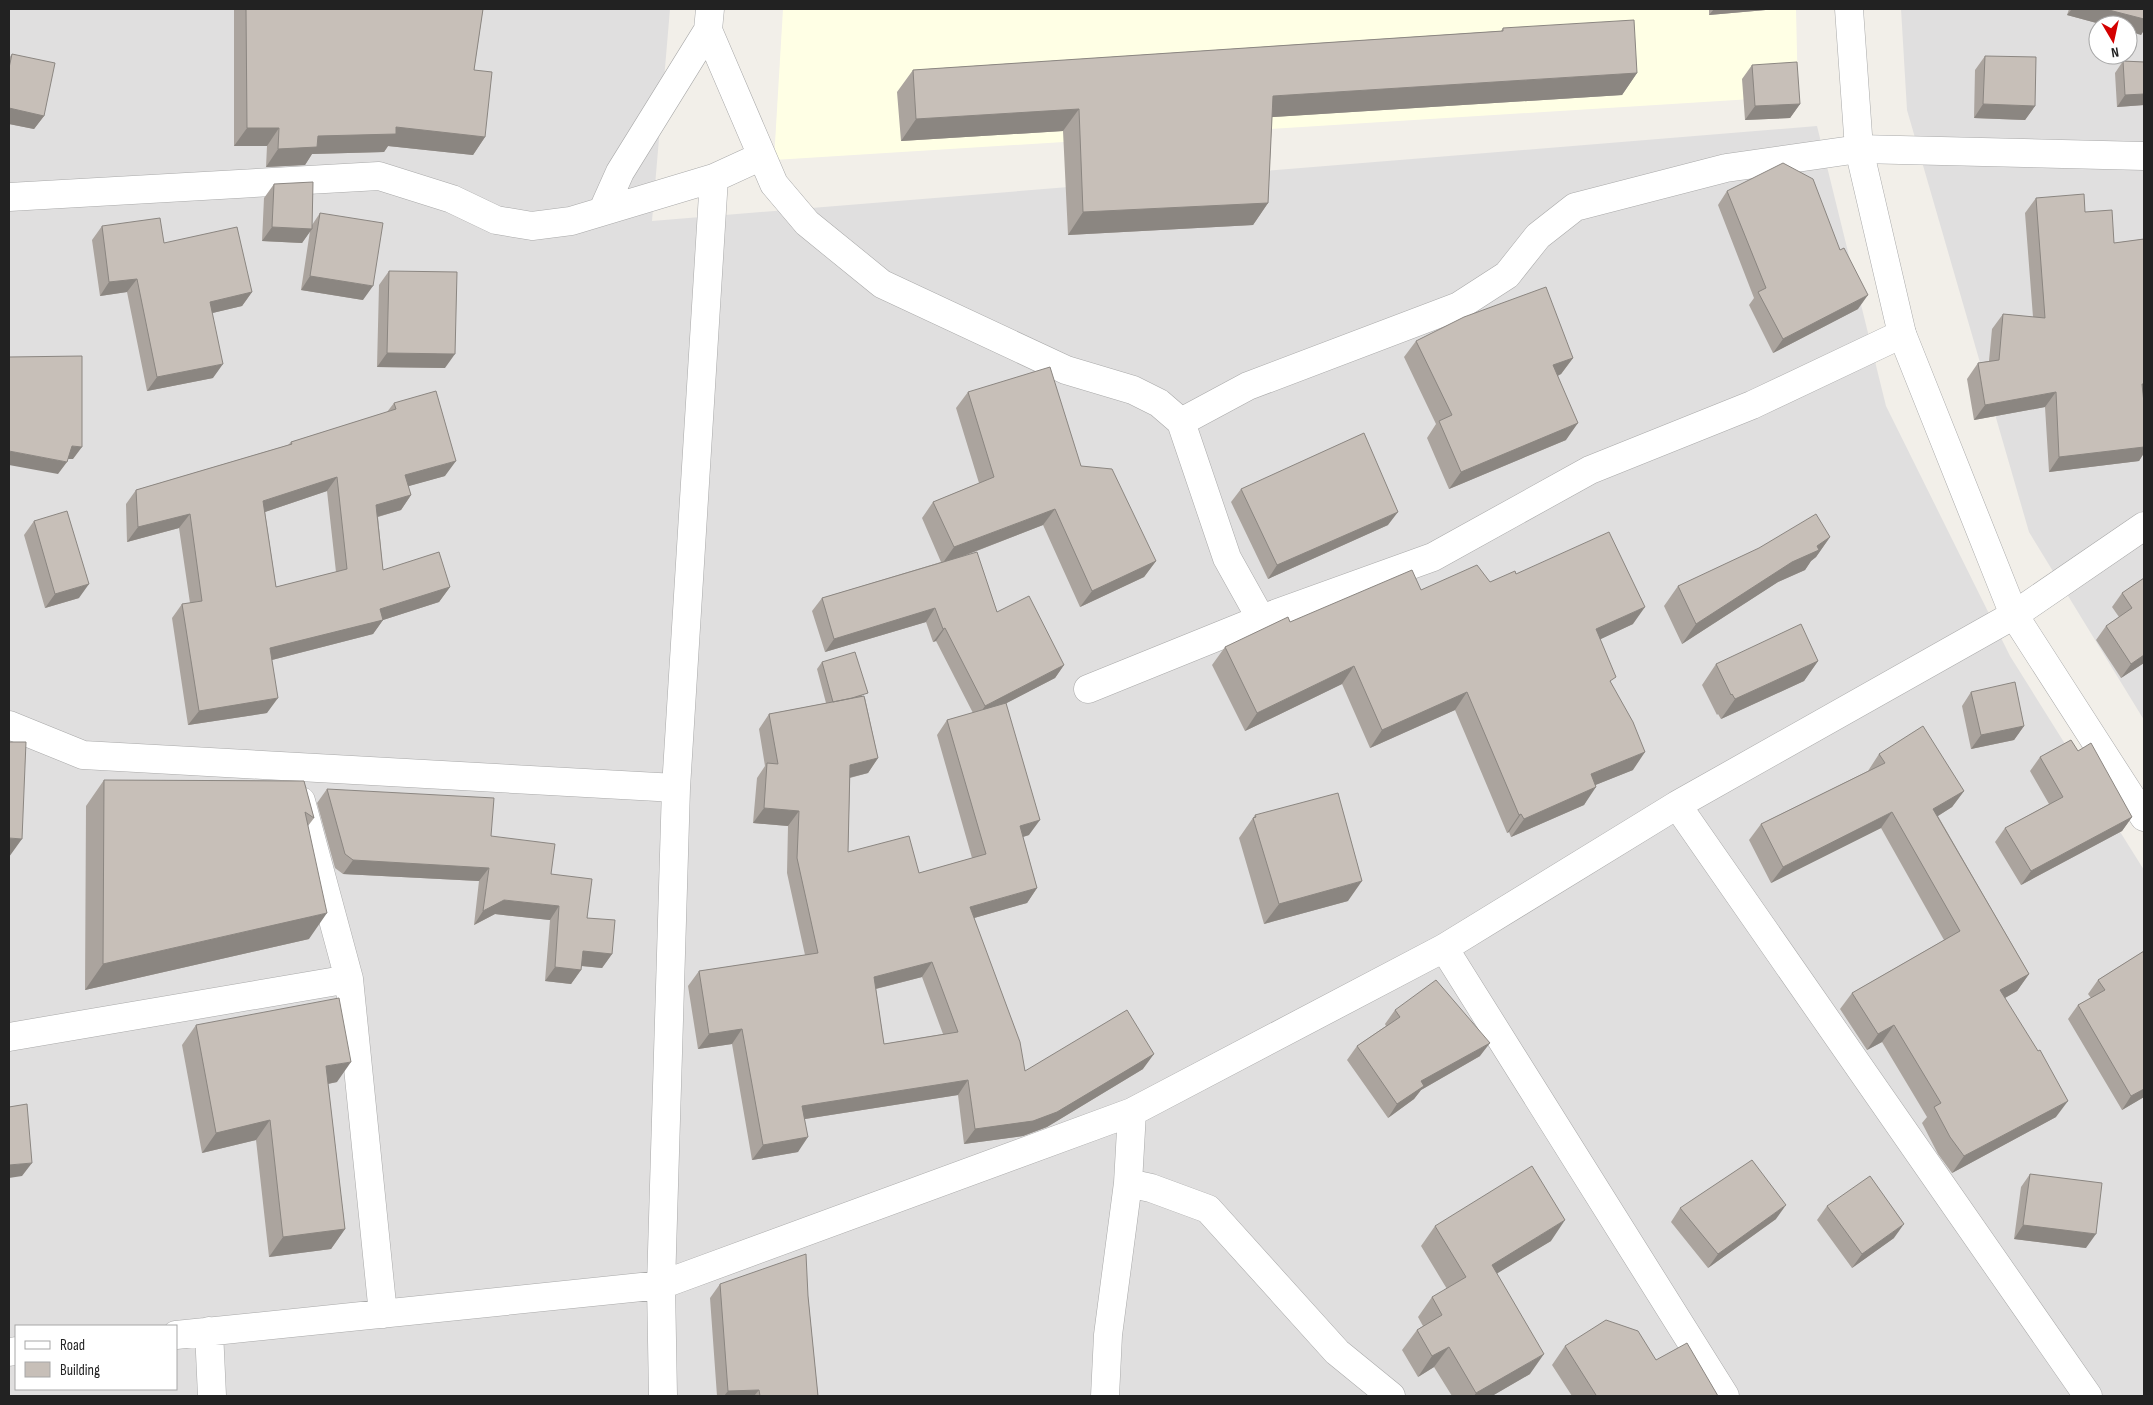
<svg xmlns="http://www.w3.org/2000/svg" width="2153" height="1405" font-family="'Sofia Sans Condensed',sans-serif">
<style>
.residential{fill:#e0dfdf;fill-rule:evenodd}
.education{fill:#ffffe5}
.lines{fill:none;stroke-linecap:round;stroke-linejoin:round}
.minor-casing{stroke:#a9a9a9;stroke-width:29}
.tertiary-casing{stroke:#a9a9a9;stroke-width:29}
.minor{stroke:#fff;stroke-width:28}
.tertiary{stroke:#fff;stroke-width:28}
.wall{fill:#aba49e;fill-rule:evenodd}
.shaded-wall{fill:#8b8681}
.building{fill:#c7bfb8;stroke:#8b8681;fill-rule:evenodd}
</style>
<rect width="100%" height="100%" fill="#f2efe9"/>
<path class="residential" d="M 9,9 L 670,9 L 652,221 L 1817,126 L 1886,406 L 2010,656 L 2144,870 L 2144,1396 L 9,1396 ZM 16,1326 L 176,1326 L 176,1389 L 16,1389 Z
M 1901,9 L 2144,9 L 2144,720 L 2029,532 L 1907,110 ZM 2098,25 L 2128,25 L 2128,55 L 2098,55 Z"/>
<path class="education" d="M 783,9 L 1796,9 L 1798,96 L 774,160 Z"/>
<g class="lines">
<g class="minor-casing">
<path id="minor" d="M 762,156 L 774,184 L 807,223 L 882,284 L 1066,370 L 1133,390 L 1159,403 L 1181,422 L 1227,558 L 1261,619
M 9,197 L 379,176 L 452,199 L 496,220 L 532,226 L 571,221 L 714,178 L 762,156 L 708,30 L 710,9
M 603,210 L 620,172 L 708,30
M 1181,422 L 1248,386 L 1459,306 L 1507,275 L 1538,236 L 1575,207 L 1726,168 L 1859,149 L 2144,156
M 1088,689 L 1261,619 L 1433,557 L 1590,470 L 1752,405 L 1902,334
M 9,725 L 83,755 L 676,788
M 301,801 L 349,979 L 383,1314
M 1677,805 L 2088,1396
M 1444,948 L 1725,1396
M 9,1037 L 349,979
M 1132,1112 L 1128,1183 L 1151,1188 L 1208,1209 L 1337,1352 L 1391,1396
M 209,1331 L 212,1396
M 176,1335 L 661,1285 L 1132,1112 L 1444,948 L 1677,805 L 2014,615 L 2144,526
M 9,1352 L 16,1351
M 663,1396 L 661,1285 L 676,788 L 714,178
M 1105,1396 L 1108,1335 L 1128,1183"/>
</g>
<g class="tertiary-casing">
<path id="tertiary" d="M 1849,9 L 1859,149 L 1902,334 L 2014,615 L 2144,817"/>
</g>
<use href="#minor" class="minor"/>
<use href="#tertiary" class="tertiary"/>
</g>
<path class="wall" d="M 234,9 L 483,9 L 474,70 L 485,137 L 473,155 L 388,146 L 384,152 L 312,154 L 305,165 L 266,167 L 267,146 L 234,146 Z
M 1709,9 L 1777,9 L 1709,15 Z
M 2069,9 L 2144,9 L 2144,30 L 2141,35 L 2128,25 L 2104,25 L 2067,15 Z
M 1503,28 L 1637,73 L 1622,95 L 1272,117 L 1268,203 L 1253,225 L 1068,235 L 1063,131 L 901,141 L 897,92 L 913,70 L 1501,31 Z
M 12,54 L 44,116 L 34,129 L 9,124 L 9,58 Z
M 1985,56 L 2035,106 L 2025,120 L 1974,118 L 1975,70 Z
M 2123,61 L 2144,62 L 2144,105 L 2117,107 L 2115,73 Z
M 1752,65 L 1800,104 L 1790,118 L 1745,120 L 1742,79 Z
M 274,184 L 312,225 L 320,213 L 363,300 L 301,290 L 310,231 L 302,243 L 262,241 L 264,198 Z
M 1727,191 L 1858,309 L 1773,353 L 1749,305 L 1754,298 L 1718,205 Z
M 2036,198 L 2085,212 L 2114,243 L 2144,239 L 2144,453 L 2139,461 L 2049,472 L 2045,407 L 1974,420 L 1967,379 L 1978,363 L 1989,361 L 1992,329 L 2003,314 L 2033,317 L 2025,213 Z
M 102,226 L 164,243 L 252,292 L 242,306 L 212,313 L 213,378 L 147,391 L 127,292 L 100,296 L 92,240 Z
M 389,271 L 445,368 L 377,367 L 379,285 Z
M 1416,341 L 1573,358 L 1561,374 L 1558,376 L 1566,440 L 1449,489 L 1427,438 L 1436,424 L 1404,357 Z
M 968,392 L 1081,466 L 1156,561 L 1144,577 L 1080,607 L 1043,525 L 964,556 L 997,612 L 1064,665 L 1055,678 L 1006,703 L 1029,835 L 1023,837 L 1037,888 L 1027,903 L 974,918 L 1025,1071 L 1143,1069 L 1047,1127 L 1023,1136 L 964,1144 L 958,1095 L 805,1119 L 798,1152 L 752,1160 L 732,1044 L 698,1049 L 688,986 L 699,971 L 805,955 L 787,873 L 788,826 L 753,823 L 757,778 L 765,766 L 759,729 L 769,714 L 826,703 L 817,669 L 822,662 L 865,698 L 878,758 L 868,773 L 850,778 L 848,852 L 919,873 L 972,858 L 937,735 L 947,720 L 973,713 L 936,641 L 933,642 L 926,622 L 825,652 L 812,611 L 822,598 L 941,562 L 922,518 L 933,502 L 979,483 L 956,408 ZM 922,977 L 943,1034 L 884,1044 L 876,989 Z
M 394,403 L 445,476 L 408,486 L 411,495 L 401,510 L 378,517 L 383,570 L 450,587 L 439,602 L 383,620 L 373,634 L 272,660 L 267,713 L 188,725 L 172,618 L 182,604 L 190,603 L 179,528 L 127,542 L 126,504 L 136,490 L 288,445 L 291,442 L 387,412 ZM 327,491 L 336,572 L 276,587 L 265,512 Z
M 1241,489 L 1388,525 L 1268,579 L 1231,502 Z
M 34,521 L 79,598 L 45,608 L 24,535 Z
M 1830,537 L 1816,557 L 1811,561 L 1805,570 L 1778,582 L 1682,644 L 1664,606 L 1678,586 Z
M 1516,574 L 1633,624 L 1600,639 L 1633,770 L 1595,785 L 1584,805 L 1511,837 L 1509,832 L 1507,833 L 1455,710 L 1370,748 L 1342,684 L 1245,731 L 1212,665 L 1225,647 L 1290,622 L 1421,590 L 1490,582 Z
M 2144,578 L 2144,663 L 2121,678 L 2096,640 L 2106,626 L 2119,617 L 2112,607 L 2122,593 Z
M 1818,661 L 1804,681 L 1721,719 L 1718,714 L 1717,715 L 1702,685 L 1716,664 Z
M 1971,692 L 2024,726 L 2014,740 L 1971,749 L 1962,706 Z
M 2078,751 L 2132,817 L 2122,831 L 2021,885 L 1995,842 L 2005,828 L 2049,804 L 2030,771 L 2040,757 Z
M 1879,754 L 1964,791 L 1952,807 L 1938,816 L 2029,974 L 2017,991 L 2005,998 L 2056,1117 L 1952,1173 L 1938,1154 L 1922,1123 L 1927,1117 L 1882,1042 L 1867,1050 L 1840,1009 L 1852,993 L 1944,940 L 1881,828 L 1771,883 L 1749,840 L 1761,824 L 1868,771 Z
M 104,780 L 304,781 L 314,818 L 308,826 L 309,939 L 85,990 L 86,806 Z
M 327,789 L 491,836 L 551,874 L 587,918 L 612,954 L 602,968 L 581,966 L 581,970 L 571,984 L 545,981 L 550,920 L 495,914 L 474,925 L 479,881 L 343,874 L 335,868 L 317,803 Z
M 1255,815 L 1348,901 L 1264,924 L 1239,838 Z
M 2144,951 L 2144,1097 L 2122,1110 L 2068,1019 L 2078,1005 L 2091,998 L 2088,994 L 2098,980 Z
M 1395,1010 L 1480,1056 L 1421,1090 L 1414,1099 L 1388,1118 L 1347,1060 L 1357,1046 L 1386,1026 L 1385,1024 Z
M 196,1025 L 337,1082 L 328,1084 L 345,1229 L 331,1249 L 269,1257 L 256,1140 L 202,1153 L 182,1045 Z
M 2030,1174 L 2086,1248 L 2014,1239 L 2021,1187 Z
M 1827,1206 L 1894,1238 L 1852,1268 L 1817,1220 Z
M 1680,1208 L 1776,1219 L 1708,1268 L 1671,1222 Z
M 1435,1226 L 1551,1241 L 1497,1273 L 1530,1374 L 1492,1396 L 1452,1396 L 1434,1367 L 1418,1377 L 1402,1350 L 1417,1330 L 1423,1326 L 1418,1317 L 1432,1297 L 1447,1289 L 1421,1246 Z
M 720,1284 L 808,1296 L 818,1396 L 717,1396 L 710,1298 Z
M 1565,1346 L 1656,1360 L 1718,1396 L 1572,1396 L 1552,1365 Z"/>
<path class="shaded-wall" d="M 1714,9 L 1777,9 L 1709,15 Z
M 2072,9 L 2105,9 L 2144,19 L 2144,30 L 2141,35 L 2128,31 L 2128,25 L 2104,25 L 2067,15 Z
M 1637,73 L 1622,95 L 1257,118 L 1273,96 Z
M 2144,94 L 2144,105 L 2117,107 L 2125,95 Z
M 1800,104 L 1790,118 L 1745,120 L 1755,106 Z
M 1983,104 L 2035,106 L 2025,120 L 1974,118 Z
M 9,108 L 44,116 L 34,129 L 9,124 Z
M 1079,109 L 1063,131 L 901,141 L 916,119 Z
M 396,127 L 485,137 L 473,155 L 388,146 L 384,152 L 312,154 L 305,165 L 266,167 L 278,149 L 318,136 Z
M 247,128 L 279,128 L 267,146 L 234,146 Z
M 1268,203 L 1253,225 L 1068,235 L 1083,212 Z
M 272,227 L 312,229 L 302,243 L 262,241 Z
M 310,276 L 373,286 L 363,300 L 301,290 Z
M 137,279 L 127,292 L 100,296 L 109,282 Z
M 252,292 L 242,306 L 200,316 L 210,302 Z
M 1868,295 L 1858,309 L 1773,353 L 1783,339 Z
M 387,353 L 455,354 L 445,368 L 377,367 Z
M 1573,358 L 1561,374 L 1542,382 L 1553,365 Z
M 223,364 L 213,378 L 147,391 L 157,377 Z
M 2142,384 L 2144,384 L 2144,397 L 2131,399 Z
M 2056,392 L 2045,407 L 1974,420 L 1985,405 Z
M 1578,423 L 1566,440 L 1449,489 L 1461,472 Z
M 72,446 L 82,447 L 73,459 L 63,459 Z
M 2144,447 L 2144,453 L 2139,461 L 2049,472 L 2059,457 Z
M 9,451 L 67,462 L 58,474 L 9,465 Z
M 456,461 L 445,476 L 395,490 L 405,475 Z
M 337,477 L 327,491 L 253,516 L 263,501 Z
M 411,495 L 401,510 L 366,520 L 376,505 Z
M 1055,509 L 1043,525 L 942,564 L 954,547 Z
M 1398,512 L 1388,525 L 1268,579 L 1277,565 Z
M 190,514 L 179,528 L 127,542 L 138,527 Z
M 1830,537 L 1816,557 L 1811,561 L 1805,570 L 1778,582 L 1682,644 L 1696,624 Z
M 1156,561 L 1144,577 L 1080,607 L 1092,591 Z
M 89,584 L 79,598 L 45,608 L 55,594 Z
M 450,587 L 439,602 L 383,620 L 373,634 L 260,663 L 270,648 L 380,609 Z
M 1645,607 L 1633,624 L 1584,647 L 1596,629 Z
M 935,608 L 926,622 L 825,652 L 834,639 Z
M 945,628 L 936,641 L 933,642 L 943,629 Z
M 2144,655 L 2144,663 L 2121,678 L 2131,664 Z
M 1818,661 L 1804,681 L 1721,719 L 1735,699 Z
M 1064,665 L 1055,678 L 976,719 L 985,706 Z
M 1354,666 L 1342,684 L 1245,731 L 1257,713 Z
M 1467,692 L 1455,710 L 1370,748 L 1382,730 Z
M 278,698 L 267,713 L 188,725 L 199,711 Z
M 2024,726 L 2014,740 L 1971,749 L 1981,735 Z
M 1645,752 L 1633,770 L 1578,792 L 1591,774 Z
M 878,758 L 868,773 L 840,780 L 850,765 Z
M 1596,787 L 1584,805 L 1511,837 L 1524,819 Z
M 1964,791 L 1952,807 L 1922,826 L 1933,809 Z
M 764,808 L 799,811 L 788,826 L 753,823 Z
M 1892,812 L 1881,828 L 1771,883 L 1783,867 Z
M 1521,814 L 1509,832 L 1507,833 L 1519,815 Z
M 2132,817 L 2122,831 L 2021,885 L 2031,871 Z
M 1040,820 L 1029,835 L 1009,841 L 1020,826 Z
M 9,838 L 22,839 L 9,857 Z
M 353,860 L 489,868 L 479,881 L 343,874 Z
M 1362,881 L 1348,901 L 1264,924 L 1279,904 Z
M 1037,888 L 1027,903 L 960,922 L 970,907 Z
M 504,900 L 559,906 L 550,920 L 495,914 L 474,925 L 483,911 Z
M 327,913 L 309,939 L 85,990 L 103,964 Z
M 583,951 L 612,954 L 602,968 L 573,965 Z
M 932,962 L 922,977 L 863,992 L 874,977 Z
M 555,967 L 581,970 L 571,984 L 545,981 Z
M 2029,974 L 2017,991 L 1989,1007 L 2000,990 Z
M 1894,1025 L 1882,1042 L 1867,1050 L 1878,1034 Z
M 742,1029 L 732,1044 L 698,1049 L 709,1034 Z
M 1490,1043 L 1480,1056 L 1421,1090 L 1414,1099 L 1388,1118 L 1397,1104 L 1421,1081 Z
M 1154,1054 L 1143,1069 L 1047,1127 L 1023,1136 L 964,1144 L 975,1129 Z
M 351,1062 L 337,1082 L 312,1087 L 326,1066 Z
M 968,1080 L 958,1095 L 792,1121 L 802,1106 Z
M 2144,1089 L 2144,1097 L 2122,1110 L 2131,1096 Z
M 2068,1101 L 2056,1117 L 1952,1173 L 1964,1156 Z
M 270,1120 L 256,1140 L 202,1153 L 216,1133 Z
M 808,1137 L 798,1152 L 752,1160 L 763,1145 Z
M 32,1163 L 22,1176 L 9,1178 L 9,1165 Z
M 1786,1205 L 1776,1219 L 1708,1268 L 1718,1254 Z
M 1565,1220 L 1551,1241 L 1478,1285 L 1492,1265 Z
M 1904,1224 L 1894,1238 L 1852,1268 L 1862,1254 Z
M 2023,1225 L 2096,1234 L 2086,1248 L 2014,1239 Z
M 345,1229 L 331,1249 L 269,1257 L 283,1237 Z
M 1449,1347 L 1434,1367 L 1418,1377 L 1432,1356 Z
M 1544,1354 L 1530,1374 L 1492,1396 L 1474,1396 L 1476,1393 Z
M 759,1390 L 754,1396 L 724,1396 L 728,1391 Z"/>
<path class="building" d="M 246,9 L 483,9 L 474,70 L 492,72 L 485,137 L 396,127 L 396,134 L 318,136 L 317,147 L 278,149 L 279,128 L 247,128 Z
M 2105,9 L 2144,9 L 2144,19 Z
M 1634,20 L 1637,73 L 1273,96 L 1268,203 L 1083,212 L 1079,109 L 916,119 L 913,70 L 1503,31 L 1503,28 Z
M 12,54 L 55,63 L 44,116 L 9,108 L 9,68 Z
M 1985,56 L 2036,57 L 2035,106 L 1983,104 Z
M 2123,61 L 2144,62 L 2144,94 L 2125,95 Z
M 1797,62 L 1800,104 L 1755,106 L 1752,65 Z
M 1783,163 L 1813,179 L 1840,250 L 1844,248 L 1868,295 L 1783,339 L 1758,292 L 1766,288 L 1727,191 Z
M 313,182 L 312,229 L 272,227 L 274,184 Z
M 2084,194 L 2085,212 L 2112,210 L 2114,243 L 2144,239 L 2144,384 L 2142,384 L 2144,403 L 2144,447 L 2059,457 L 2056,392 L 1985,405 L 1978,363 L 1999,360 L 2003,314 L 2045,318 L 2036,198 Z
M 320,213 L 383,223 L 373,286 L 310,276 Z
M 160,218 L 164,243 L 237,227 L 252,292 L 210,302 L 223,364 L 157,377 L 137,279 L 109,282 L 102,226 Z
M 389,271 L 457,272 L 455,354 L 387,353 Z
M 1546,287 L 1573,358 L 1553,365 L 1578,423 L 1461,472 L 1439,421 L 1452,415 L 1416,341 L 1464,317 Z
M 82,356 L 82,447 L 72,446 L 67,462 L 9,451 L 9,357 Z
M 1050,367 L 1081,466 L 1112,469 L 1156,561 L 1092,591 L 1055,509 L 954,547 L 933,502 L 994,477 L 968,392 Z
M 436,391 L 456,461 L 405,475 L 411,495 L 376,505 L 383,570 L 439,552 L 450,587 L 380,609 L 383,620 L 270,648 L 278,698 L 199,711 L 182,604 L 202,601 L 190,514 L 138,527 L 136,490 L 292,444 L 291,442 L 396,409 L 394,403 ZM 337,477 L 347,569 L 276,587 L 263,501 Z
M 1364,433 L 1398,512 L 1277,565 L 1241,489 Z
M 67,511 L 89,584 L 55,594 L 34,521 Z
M 1816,514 L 1830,537 L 1817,546 L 1819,550 L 1792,562 L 1696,624 L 1678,586 L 1759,548 Z
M 1609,532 L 1645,607 L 1596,629 L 1616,677 L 1610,681 L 1633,722 L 1645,752 L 1591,774 L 1596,787 L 1524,819 L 1521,814 L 1519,815 L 1467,692 L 1382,730 L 1354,666 L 1257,713 L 1225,647 L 1288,617 L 1290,622 L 1412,570 L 1421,590 L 1477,565 L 1490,582 L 1515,571 L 1516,574 Z
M 977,552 L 997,612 L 1029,596 L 1064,665 L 985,706 L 945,628 L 943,629 L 935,608 L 834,639 L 822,598 Z
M 2144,578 L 2144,655 L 2131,664 L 2106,626 L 2132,608 L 2122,593 Z
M 1801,624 L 1818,661 L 1735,699 L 1732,694 L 1731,695 L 1716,664 Z
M 855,652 L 868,693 L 852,698 L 833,702 L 822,662 Z
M 2015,682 L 2024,726 L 1981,735 L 1971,692 Z
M 864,696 L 878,758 L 850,765 L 848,852 L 909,836 L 919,873 L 986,854 L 947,720 L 1006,703 L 1040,820 L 1020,826 L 1037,888 L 970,907 L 1020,1042 L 1025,1071 L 1127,1010 L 1154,1054 L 1057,1112 L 1033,1121 L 975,1129 L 968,1080 L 802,1106 L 808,1137 L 763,1145 L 742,1029 L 709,1034 L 699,971 L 818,953 L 797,858 L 799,811 L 764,808 L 767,763 L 778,764 L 769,714 ZM 932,962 L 958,1032 L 884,1044 L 874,977 Z
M 1923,726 L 1964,791 L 1933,809 L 2029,974 L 2000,990 L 2038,1051 L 2040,1050 L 2068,1101 L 1964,1156 L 1950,1137 L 1934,1107 L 1941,1103 L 1894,1025 L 1878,1034 L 1852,993 L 1960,931 L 1892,812 L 1783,867 L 1761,824 L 1885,763 L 1879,754 Z
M 2071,740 L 2078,751 L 2091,743 L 2132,817 L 2031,871 L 2005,828 L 2063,797 L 2040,757 Z
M 9,742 L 26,742 L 22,839 L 9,838 Z
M 104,780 L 304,781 L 314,818 L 305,812 L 327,913 L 103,964 Z
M 327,789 L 494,798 L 491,836 L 555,844 L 551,874 L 592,879 L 587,918 L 615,920 L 612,954 L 583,951 L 581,970 L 555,967 L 559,906 L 504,900 L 483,911 L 489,868 L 353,860 L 345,854 Z
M 1338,793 L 1362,881 L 1279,904 L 1253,818 L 1256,817 L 1255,815 Z
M 2144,951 L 2144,1089 L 2131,1096 L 2078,1005 L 2105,990 L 2098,980 Z
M 1436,980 L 1490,1043 L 1421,1081 L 1424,1086 L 1397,1104 L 1357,1046 L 1400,1017 L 1395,1010 Z
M 339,998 L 351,1062 L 326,1066 L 345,1229 L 283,1237 L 270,1120 L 216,1133 L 196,1025 Z
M 27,1104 L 32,1163 L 9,1165 L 9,1107 Z
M 1752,1160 L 1786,1205 L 1718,1254 L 1680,1208 Z
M 1532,1166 L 1565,1220 L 1492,1265 L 1544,1354 L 1476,1393 L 1449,1347 L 1432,1356 L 1417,1330 L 1442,1315 L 1432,1297 L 1466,1277 L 1435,1226 Z
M 2030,1174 L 2102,1183 L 2096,1234 L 2023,1225 Z
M 1870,1176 L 1904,1224 L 1862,1254 L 1827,1206 Z
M 806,1254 L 808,1296 L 818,1396 L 760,1396 L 759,1390 L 728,1391 L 720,1284 Z
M 1606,1320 L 1638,1331 L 1656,1360 L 1687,1343 L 1718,1396 L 1594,1396 L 1596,1395 L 1565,1346 Z"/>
<rect width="2153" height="1405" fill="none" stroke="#222222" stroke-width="20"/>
<rect x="15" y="1325" width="162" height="65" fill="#ffffff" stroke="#a7a7a7"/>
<rect x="25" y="1341" width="25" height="8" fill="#ffffff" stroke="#a7a7a7"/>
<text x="60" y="1350" font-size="15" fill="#222222">Road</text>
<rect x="25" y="1362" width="25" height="15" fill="#c7bfb8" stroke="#a7a7a7"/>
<text x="60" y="1375" font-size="15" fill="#222222">Building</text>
<g transform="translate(2113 40) rotate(171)"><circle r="24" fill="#ffffff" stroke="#a7a7a7"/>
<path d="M0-4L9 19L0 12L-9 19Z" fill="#d40000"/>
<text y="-8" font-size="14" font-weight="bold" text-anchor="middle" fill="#222222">N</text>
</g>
</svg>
